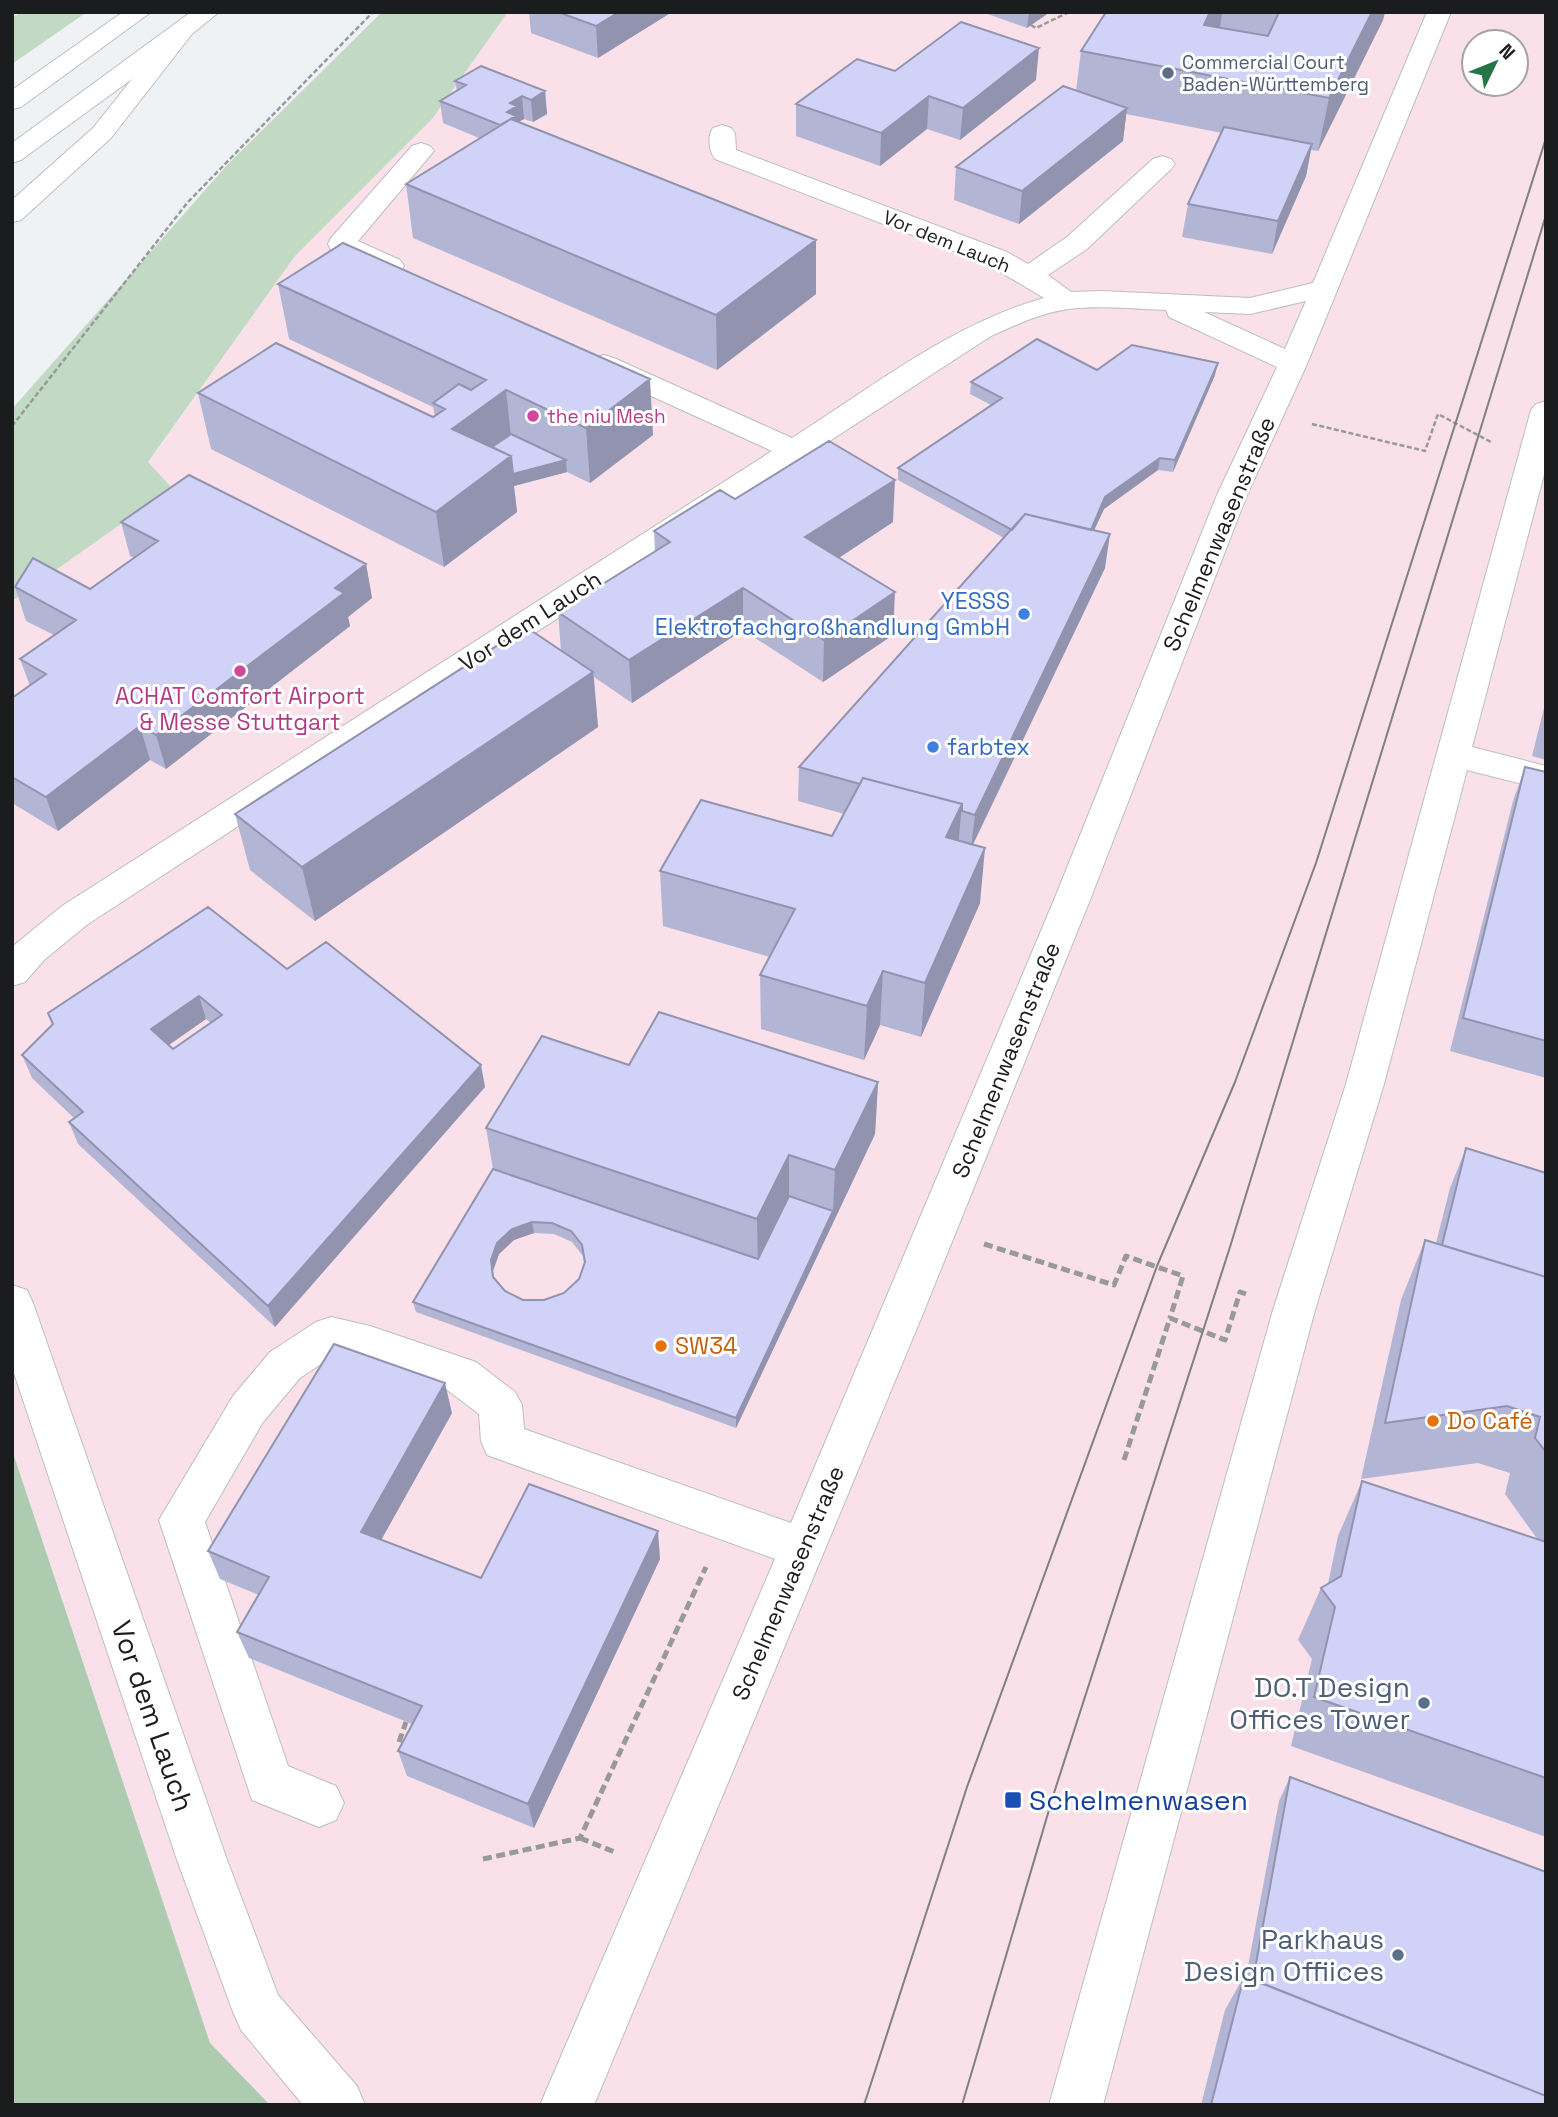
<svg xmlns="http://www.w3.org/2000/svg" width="1558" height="2117" font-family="'Space Grotesk',sans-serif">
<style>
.commercial{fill:#f9e0e9;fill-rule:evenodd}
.green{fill:#c2dac4}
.forest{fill:#accbaf}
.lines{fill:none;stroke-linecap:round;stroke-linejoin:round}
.minor-casing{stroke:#bcbec1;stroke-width:2}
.highway-casing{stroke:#bcbec1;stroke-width:2}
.path-far1{stroke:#97999b;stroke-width:2.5;stroke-dasharray:5 2.5;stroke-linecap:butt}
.path{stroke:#97999b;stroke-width:5;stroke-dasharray:9 4.5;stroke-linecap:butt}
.minor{fill:#fff;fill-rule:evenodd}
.highway{fill:#fff;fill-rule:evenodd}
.tram{stroke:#7e8082;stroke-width:2}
.wall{fill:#b3b5d5;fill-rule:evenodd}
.shaded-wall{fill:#9293ae}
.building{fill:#d0d2f8;stroke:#9293ae;stroke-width:2;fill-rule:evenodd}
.service-dot{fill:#5c6f8a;stroke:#fff;stroke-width:2.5}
.hotel-dot{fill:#d1479c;stroke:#fff;stroke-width:2.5}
.shop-dot{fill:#3f7fe0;stroke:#fff;stroke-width:2.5}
.food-dot{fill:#e8710a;stroke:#fff;stroke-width:2.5}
.transit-dot{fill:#1a4fb4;stroke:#fff;stroke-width:2.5}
.labels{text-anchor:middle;stroke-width:6;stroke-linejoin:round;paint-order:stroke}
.far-service-label{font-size:19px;fill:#4e5e75;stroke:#fff;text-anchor:start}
.far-street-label{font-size:19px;fill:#1b1c1d;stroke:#fff}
.far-hotel-label{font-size:19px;fill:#b23c85;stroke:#fff;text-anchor:start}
.street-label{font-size:23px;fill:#1b1c1d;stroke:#fff}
.shop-label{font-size:23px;fill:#366cbe;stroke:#fff;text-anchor:end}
.hotel-label{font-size:23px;fill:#b23c85;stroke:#fff}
.food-label{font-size:23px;fill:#c56008;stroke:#fff;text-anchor:start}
.near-service-label{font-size:28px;fill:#4e5e75;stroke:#fff;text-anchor:end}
.near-street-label{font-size:28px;fill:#1b1c1d;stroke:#fff}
.near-transit-label{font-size:28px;fill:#164399;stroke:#fff;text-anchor:start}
</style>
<rect width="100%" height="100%" fill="#eff2f5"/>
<path class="commercial" d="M 508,12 L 1546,12 L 1546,2105 L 270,2105 L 210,2043 L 12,1450 L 12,601 L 172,488 L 148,463 L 295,256 L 432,119 ZM 1474,42 L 1516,42 L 1516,84 L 1474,84 Z"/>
<path class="green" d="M 23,12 L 87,12 L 12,64 L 12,17 Z
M 382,12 L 508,12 L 432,119 L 295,256 L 148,462 L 172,488 L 12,601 L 12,409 L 228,164 Z"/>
<path class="forest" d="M 12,1450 L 210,2043 L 270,2105 L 12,2105 Z"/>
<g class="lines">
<g class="minor-casing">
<path id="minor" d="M 1427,12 L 1451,12 L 1307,364 L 1247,495 L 1090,900 L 922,1316 L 594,2105 L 540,2105 L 775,1559 L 487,1455 L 481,1441 L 479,1414 L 446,1389 L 370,1362 L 336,1354 L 300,1378 L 263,1422 L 205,1522 L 288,1766 L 336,1786 L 344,1803 L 336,1820 L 319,1827 L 252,1800 L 159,1520 L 233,1396 L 270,1352 L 316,1322 L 331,1317 L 370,1326 L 476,1362 L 515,1392 L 522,1405 L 524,1429 L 791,1523 L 1054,900 L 1217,495 L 1277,367 L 1169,317 L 1166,310 C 1133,309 1100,305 1068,309 C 1041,313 1015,325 991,336 L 88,924 L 44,960 L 25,982 L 12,986 L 12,947 L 62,906 L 772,451 L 594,370 L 590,364 L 594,358 L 604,355 L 614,358 L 792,438 C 871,388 953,323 1044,298 L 987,264 L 715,159 C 709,151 707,136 713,128 L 722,125 L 731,128 L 735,133 L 736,150 L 1007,252 L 1028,264 L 1067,237 L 1153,159 L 1162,156 L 1171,159 L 1175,164 L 1171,169 L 1087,249 L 1048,275 L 1071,292 L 1102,291 L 1250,298 L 1313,283 ZM 1306,301 L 1285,349 L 1204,312 L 1250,314 Z
M 421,143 L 430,146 L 434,151 L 358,241 L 400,260 L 404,266 L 400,272 C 378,277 351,259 331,250 L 328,244 L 331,238 L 412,146 Z
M 1546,401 L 1546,467 L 1472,747 L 1546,766 L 1546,790 L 1467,770 L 1384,1084 L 1315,1310 L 1103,2105 L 1049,2105 L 1273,1310 L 1346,1084 L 1531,410 L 1536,404 Z
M 12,1285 L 27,1290 L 33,1303 L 226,1857 L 278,1995 L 357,2086 L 365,2105 L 303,2105 L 241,2030 L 233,2012 L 176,1857 L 12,1367 Z"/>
</g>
<g class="highway-casing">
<path id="highway" d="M 123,12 L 151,12 L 21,107 L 12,109 L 12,90 Z
M 191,12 L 219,12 L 192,34 L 111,138 L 21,220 L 12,222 L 12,200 L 93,128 L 132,79 L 21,160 L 12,163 L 12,143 Z"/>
</g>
<path class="path-far1" d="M 1031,25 L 1036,28 L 1069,12
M 1312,424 L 1425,451 L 1438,414 L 1491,442
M 12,426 L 188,202 L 373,12"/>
<path class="path" d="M 984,1244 L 1114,1285 L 1126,1256 L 1183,1276 L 1170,1318
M 1124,1460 L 1170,1318 L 1225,1340 L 1240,1292 L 1246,1294
M 399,1742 L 406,1722
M 580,1838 L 617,1853
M 483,1859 L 580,1838 L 706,1567"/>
<use href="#minor" class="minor"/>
<use href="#highway" class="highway"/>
<path class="tram" d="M 864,2105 L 967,1787 L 1157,1266 L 1235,1082 L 1316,863 L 1546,138
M 962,2105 L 1054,1793 L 1230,1247 L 1546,215"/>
</g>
<path class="wall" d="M 529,12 L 672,12 L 598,58 L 531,33 Z
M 982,12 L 1050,12 L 1027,28 Z
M 1106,12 L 1385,12 L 1383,20 L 1318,151 L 1311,150 L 1306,176 L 1272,254 L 1182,237 L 1188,204 L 1222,133 L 1126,114 L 1123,141 L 1019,224 L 954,200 L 956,167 L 1076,91 L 1081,51 Z
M 895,71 L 1036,80 L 960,140 L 927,129 L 880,166 L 796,136 L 796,104 Z
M 455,81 L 545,91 L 547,114 L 533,122 L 524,119 L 519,122 L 816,294 L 717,370 L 413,238 L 406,184 L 479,138 L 443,123 L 440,101 L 457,91 Z
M 278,284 L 653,435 L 590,483 L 567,472 L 514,486 L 517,512 L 444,567 L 211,449 L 198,393 L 433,417 L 435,416 L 433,407 L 289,339 Z
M 1097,370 L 1215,375 L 1173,472 L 1158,470 L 1104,509 L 1094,530 L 1105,568 L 973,845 L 980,903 L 921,1037 L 880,1025 L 864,1060 L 761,1029 L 760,975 L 770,957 L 663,926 L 660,871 L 832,836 L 844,814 L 798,801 L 799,767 L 1004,538 L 898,480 L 898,468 L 991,405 L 970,394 L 971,382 Z
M 735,499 L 893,522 L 839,558 L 893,635 L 823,682 L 743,630 L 632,703 L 594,677 L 598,727 L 315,921 L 250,870 L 235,814 L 561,651 L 558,612 L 655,552 L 654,531 Z
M 121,522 L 366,564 L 372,598 L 348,617 L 350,626 L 166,769 L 150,760 L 58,831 L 12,803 L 12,698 L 30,686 L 20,659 L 54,635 L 26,621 L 15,587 L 90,589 L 135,558 L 130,556 Z
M 1546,700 L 1546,760 L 1532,756 Z
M 1525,767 L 1546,772 L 1546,1078 L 1450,1051 L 1513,801 Z
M 287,969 L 485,1087 L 275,1327 L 78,1144 L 69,1122 L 74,1118 L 32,1078 L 22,1055 L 53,1024 ZM 206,1019 L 211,1023 L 173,1049 L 168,1045 Z
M 629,1065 L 878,1082 L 875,1134 L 736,1428 L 416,1312 L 413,1302 L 493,1169 L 486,1128 ZM 534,1233 L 554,1234 L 572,1242 L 583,1256 L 584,1263 L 579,1279 L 564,1293 L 544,1300 L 523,1300 L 505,1291 L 494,1278 L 493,1271 L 499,1254 L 514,1240 Z
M 1466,1148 L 1546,1173 L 1546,1837 L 1291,1746 L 1312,1659 L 1298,1640 L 1321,1588 L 1328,1584 L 1338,1536 L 1362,1481 L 1538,1540 L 1505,1494 L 1510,1473 L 1478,1463 L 1361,1479 L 1401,1300 L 1425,1240 L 1436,1243 L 1450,1188 Z
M 452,1413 L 381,1540 L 481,1578 L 660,1559 L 534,1828 L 407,1776 L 398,1751 L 412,1724 L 249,1658 L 237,1632 L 259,1595 L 220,1579 L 208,1551 Z
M 1290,1777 L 1546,2105 L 1201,2105 L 1225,2010 L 1244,1976 L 1246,1977 L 1279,1801 Z"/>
<path class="shaded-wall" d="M 619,12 L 672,12 L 598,58 L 596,26 Z
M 1029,12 L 1050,12 L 1027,28 Z
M 1210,12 L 1222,12 L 1220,28 L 1204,25 Z
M 1372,12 L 1385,12 L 1383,20 L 1318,151 L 1329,98 Z
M 1039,48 L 1036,80 L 960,140 L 963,108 Z
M 545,91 L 547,114 L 533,122 L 531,100 Z
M 522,96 L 524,119 L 518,122 L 501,125 L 510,103 Z
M 929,96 L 927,129 L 880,166 L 881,133 Z
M 1127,108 L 1123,141 L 1019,224 L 1022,191 Z
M 1312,144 L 1306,176 L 1272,254 L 1278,221 Z
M 816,240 L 816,294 L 717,370 L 716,315 Z
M 1218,363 L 1215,375 L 1173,472 L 1175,460 Z
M 650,379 L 653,435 L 590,483 L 586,428 Z
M 506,390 L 512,446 L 469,477 L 452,429 Z
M 511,456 L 566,460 L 567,472 L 514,486 L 517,512 L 444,567 L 436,512 Z
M 1160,458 L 1158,470 L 1104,509 L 1080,561 L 1082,549 L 1105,497 Z
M 895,480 L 893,522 L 805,580 L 805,537 Z
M 1110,534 L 1105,568 L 971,848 L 975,815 Z
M 366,564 L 372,598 L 348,617 L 350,626 L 166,769 L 156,735 L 335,588 Z
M 743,588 L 743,630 L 632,703 L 629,660 Z
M 895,592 L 893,635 L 823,682 L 824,640 Z
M 593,672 L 598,727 L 315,921 L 302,867 Z
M 140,726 L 150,760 L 58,831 L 46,797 Z
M 962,804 L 957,859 L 946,837 Z
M 985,848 L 980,903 L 921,1037 L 925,983 Z
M 883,971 L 880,1025 L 864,1060 L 867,1006 Z
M 199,996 L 206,1019 L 159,1052 L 151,1029 Z
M 481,1065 L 485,1087 L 275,1327 L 268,1306 Z
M 878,1082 L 875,1134 L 736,1428 L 736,1418 L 833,1211 L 835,1170 Z
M 789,1155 L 789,1207 L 758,1270 L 757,1219 Z
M 532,1222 L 534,1233 L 514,1240 L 499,1254 L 493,1271 L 491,1260 L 497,1243 L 512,1229 Z
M 445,1383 L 452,1413 L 370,1560 L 361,1532 Z
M 658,1531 L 660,1559 L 534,1828 L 528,1804 Z"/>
<path class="building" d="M 558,12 L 619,12 L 596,26 Z
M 1106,12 L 1210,12 L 1204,25 L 1268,36 L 1279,12 L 1372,12 L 1329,98 L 1081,51 Z
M 961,22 L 1039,48 L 963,108 L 929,96 L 881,133 L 796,104 L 857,59 L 895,71 Z
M 481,66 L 545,91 L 531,100 L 522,96 L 510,103 L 517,106 L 507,112 L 516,116 L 500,125 L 440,101 L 466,85 L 455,81 Z
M 1063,86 L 1127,108 L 1022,191 L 956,167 Z
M 511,119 L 816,240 L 716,315 L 406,184 Z
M 1224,127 L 1312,144 L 1278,221 L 1188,204 Z
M 343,243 L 650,379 L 586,428 L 506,390 L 452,429 L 511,456 L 436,512 L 198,393 L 276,343 L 433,417 L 445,409 L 433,403 L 459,384 L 471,390 L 486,380 L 278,284 Z
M 1037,339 L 1097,370 L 1132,345 L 1218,363 L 1175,460 L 1160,458 L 1105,497 L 1091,530 L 1025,514 L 1012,530 L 898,468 L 1002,398 L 971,382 Z
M 511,434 L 566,460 L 513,474 L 511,456 L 492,447 Z
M 829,441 L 895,480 L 805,537 L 895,592 L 824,640 L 743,588 L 629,660 L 558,612 L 670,542 L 654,531 L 720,490 L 735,499 Z
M 189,475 L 366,564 L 335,588 L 344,593 L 156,735 L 140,726 L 46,797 L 12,777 L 12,698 L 46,674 L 20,659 L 76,620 L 15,587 L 33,558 L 90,589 L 158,541 L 121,522 Z
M 1025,514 L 1110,534 L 975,815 L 962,811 L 962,804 L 863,778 L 860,784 L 799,767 Z
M 526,627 L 593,672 L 302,867 L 235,814 Z
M 1525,767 L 1546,772 L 1546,1041 L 1463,1018 Z
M 863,778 L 962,804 L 946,837 L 985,848 L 925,983 L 883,971 L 867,1006 L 760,975 L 795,909 L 660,871 L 701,800 L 832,836 Z
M 208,907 L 287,969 L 326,942 L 481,1065 L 268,1306 L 69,1122 L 83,1112 L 22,1055 L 53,1024 L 48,1013 ZM 199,996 L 222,1015 L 173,1049 L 151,1029 Z
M 659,1012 L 878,1082 L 835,1170 L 789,1155 L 757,1219 L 486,1128 L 542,1036 L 629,1065 Z
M 1466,1148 L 1546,1173 L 1546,1277 L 1442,1245 Z
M 493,1169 L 758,1259 L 789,1196 L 833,1211 L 736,1418 L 413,1302 ZM 532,1222 L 552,1223 L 571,1231 L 582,1245 L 585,1262 L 579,1279 L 564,1293 L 544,1300 L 523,1300 L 505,1291 L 493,1277 L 491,1260 L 497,1243 L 512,1229 Z
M 1425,1240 L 1546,1277 L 1546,1452 L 1535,1438 L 1540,1417 L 1507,1406 L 1385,1423 Z
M 334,1344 L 445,1383 L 361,1532 L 481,1578 L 529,1484 L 658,1531 L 528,1804 L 398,1751 L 422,1706 L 237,1632 L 269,1577 L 208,1551 Z
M 1362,1481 L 1546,1542 L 1546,1778 L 1314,1697 L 1335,1607 L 1321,1588 L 1341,1576 Z
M 1290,1777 L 1546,1872 L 1546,2096 L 1253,1980 Z
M 1244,1976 L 1546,2096 L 1546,2105 L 1211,2105 Z"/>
<g class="service-dot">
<circle cx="1168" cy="73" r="7"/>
<circle cx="1424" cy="1703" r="7"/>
<circle cx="1398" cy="1955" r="7"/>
</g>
<g class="hotel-dot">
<circle cx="533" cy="416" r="7"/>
<circle cx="240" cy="671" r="7"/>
</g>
<g class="shop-dot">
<circle cx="1024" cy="614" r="7"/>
<circle cx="933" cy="747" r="7"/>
</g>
<g class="food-dot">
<circle cx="661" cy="1346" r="7"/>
<circle cx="1433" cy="1421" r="7"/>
</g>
<rect class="transit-dot" x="1004" y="1791" width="18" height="18" rx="3.5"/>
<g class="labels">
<g class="far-service-label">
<text x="1182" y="69">Commercial Court<tspan x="1182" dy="22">Baden-Württemberg</tspan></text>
</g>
<g class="far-street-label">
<text transform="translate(947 241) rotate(22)" y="7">Vor dem Lauch</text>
</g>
<g class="far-hotel-label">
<text x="547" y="423">the niu Mesh</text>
</g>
<g class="street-label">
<text transform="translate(1219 534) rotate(-67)" y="8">Schelmenwasenstraße</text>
<text transform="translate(530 621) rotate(-33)" y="8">Vor dem Lauch</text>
<text transform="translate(1006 1060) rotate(-68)" y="8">Schelmenwasenstraße</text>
<text transform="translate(788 1583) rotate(-67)" y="8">Schelmenwasenstraße</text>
</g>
<g class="shop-label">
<text x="1010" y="609">YESSS<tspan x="1010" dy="26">Elektrofachgroßhandlung GmbH</tspan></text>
<text x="947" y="755" text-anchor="start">farbtex</text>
</g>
<g class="hotel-label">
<text x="240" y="704">ACHAT Comfort Airport<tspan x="240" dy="26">&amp; Messe Stuttgart</tspan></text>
</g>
<g class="food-label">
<text x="675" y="1354">SW34</text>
<text x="1447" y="1429">Do Café</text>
</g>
<g class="near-service-label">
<text x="1410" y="1697">DO.T Design<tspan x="1410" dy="32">Offices Tower</tspan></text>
<text x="1384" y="1949">Parkhaus<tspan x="1384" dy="32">Design Offiices</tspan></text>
</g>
<g class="near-street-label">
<text transform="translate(153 1716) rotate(71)" y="10">Vor dem Lauch</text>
</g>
<g class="near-transit-label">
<text x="1029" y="1810">Schelmenwasen</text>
</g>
</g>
<rect width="1558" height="2117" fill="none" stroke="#1b1c1d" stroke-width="28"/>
<g transform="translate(1495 63) rotate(47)"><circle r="33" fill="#ffffff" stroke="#a4a4a5" stroke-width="2"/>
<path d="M0-5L12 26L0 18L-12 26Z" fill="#257545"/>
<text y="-10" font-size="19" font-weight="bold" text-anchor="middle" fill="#1b1c1d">N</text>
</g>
</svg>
